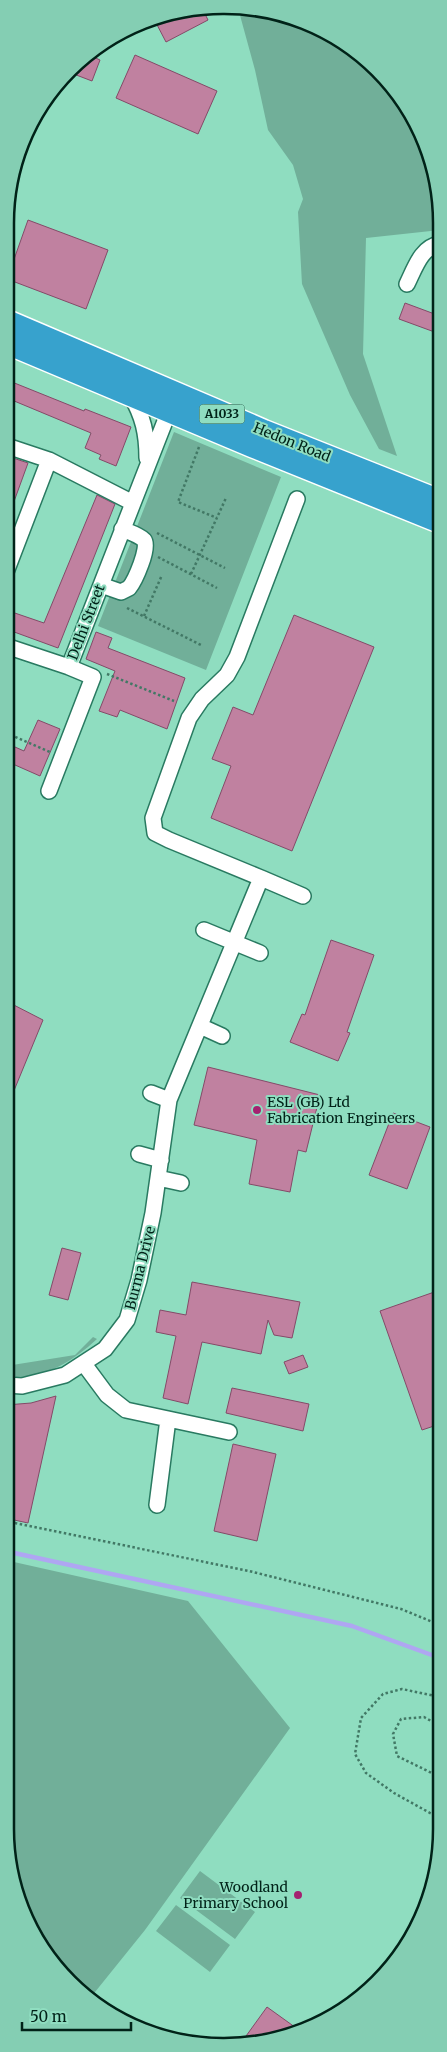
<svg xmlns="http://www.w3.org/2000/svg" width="447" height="2052" font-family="Merriweather,serif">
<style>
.green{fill:#71af99}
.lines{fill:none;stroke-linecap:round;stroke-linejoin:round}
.stream{stroke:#afa6f2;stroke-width:4.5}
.building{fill:#c081a0;stroke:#844a68}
.minor-casing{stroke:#297a61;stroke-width:18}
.highway-casing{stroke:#fff;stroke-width:25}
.path{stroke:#427865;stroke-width:2.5;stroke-dasharray:2.5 2.5;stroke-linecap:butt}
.minor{stroke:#fff;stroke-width:15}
.highway{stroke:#37a2cd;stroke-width:22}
.poi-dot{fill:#a42270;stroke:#8fddc0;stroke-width:2}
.labels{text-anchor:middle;stroke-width:4;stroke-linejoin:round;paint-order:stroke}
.shield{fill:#8fddc0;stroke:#2c5a4a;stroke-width:1}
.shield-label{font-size:12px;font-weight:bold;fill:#012218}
.street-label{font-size:14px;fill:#012218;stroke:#8fddc0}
.poi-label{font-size:14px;fill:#012218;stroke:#8fddc0;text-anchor:start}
.rim{fill:none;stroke:#012218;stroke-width:2.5}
</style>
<rect width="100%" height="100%" fill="#8fddc0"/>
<path class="green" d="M 252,7 L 320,28 L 378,69 L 420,127 L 440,195 L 440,230 L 366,238 L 363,354 L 397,456 L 379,449 L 350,395 L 302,284 L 298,212 L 303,199 L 293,165 L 268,130 L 255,70 L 238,8 Z
M 174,432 L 281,477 L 206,670 L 98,626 Z
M 93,1337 L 97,1339 C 73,1361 49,1376 16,1377 L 6,1370 L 6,1366 L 75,1355 Z
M 5,1560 L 188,1601 L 290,1728 L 145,1930 L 91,1997 L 59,1973 L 22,1912 L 5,1829 Z
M 200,1871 L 255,1912 L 235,1939 L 180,1898 Z
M 176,1905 L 230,1945 L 210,1972 L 156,1931 Z"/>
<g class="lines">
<path class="stream" d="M 5,1551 L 352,1626 L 440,1658"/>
</g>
<path class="building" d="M 203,10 L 208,20 L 166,42 L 154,19 L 167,12 Z
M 87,54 L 100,60 L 92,81 L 71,73 Z
M 135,55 L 217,91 L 198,134 L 116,98 Z
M 28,220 L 108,250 L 86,309 L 7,279 Z
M 405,303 L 440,316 L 440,334 L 399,319 Z
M 7,380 L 84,411 L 85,409 L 131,427 L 116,466 L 99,459 L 101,455 L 85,448 L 91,433 L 7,398 Z
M 7,456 L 28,463 L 8,518 L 7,517 Z
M 97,495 L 115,504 L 58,648 L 6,629 L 6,610 L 44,623 Z
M 294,615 L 374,647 L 292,851 L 211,818 L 231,766 L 212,759 L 233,707 L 253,715 Z
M 96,632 L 112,638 L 108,648 L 185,678 L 167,729 L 120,710 L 117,717 L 99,711 L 115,671 L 86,659 Z
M 38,720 L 60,729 L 40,776 L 6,761 L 6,743 L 24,751 Z
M 331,940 L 374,955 L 347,1032 L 350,1033 L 338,1061 L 290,1042 L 302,1014 L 305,1015 Z
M 6,1001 L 43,1020 L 6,1110 Z
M 208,1067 L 320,1095 L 306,1152 L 298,1150 L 290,1192 L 249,1184 L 257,1140 L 194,1125 Z
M 393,1113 L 430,1127 L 407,1189 L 369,1175 Z
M 62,1248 L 81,1253 L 68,1300 L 49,1295 Z
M 192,1282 L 300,1302 L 292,1338 L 274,1335 L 268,1320 L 261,1354 L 202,1342 L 188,1404 L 163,1398 L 176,1336 L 156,1332 L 160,1310 L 186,1315 Z
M 440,1290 L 440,1424 L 422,1430 L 380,1311 Z
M 303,1355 L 308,1367 L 289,1374 L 284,1362 Z
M 232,1388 L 309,1404 L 303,1431 L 226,1413 Z
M 56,1396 L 28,1523 L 5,1518 L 6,1405 L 31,1403 Z
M 233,1444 L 276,1454 L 257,1541 L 214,1531 Z
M 267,2007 L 299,2030 L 280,2039 L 241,2043 Z"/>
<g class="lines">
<g class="minor-casing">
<path id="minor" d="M 407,284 C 415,268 421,247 440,244
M 131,396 C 143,416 147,434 147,458
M 7,446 L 49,460 L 133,503
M 6,572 L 49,460
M 101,585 L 121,592 L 129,588 C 135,581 150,547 144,540 C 139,535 129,532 122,529
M 6,646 L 69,667
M 49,791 L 93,677 L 69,667 L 169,411
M 261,878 L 169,840 L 155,833 L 153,818 L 189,718 L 202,699 L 227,675 L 237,657 L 297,499
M 204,930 L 260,953
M 200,1026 L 222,1036
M 151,1093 L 169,1100
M 139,1154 L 161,1160
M 158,1178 L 181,1183
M 84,1364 L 107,1395 L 126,1410 L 229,1432
M 6,1385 L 22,1386 L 65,1375 L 105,1349 L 127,1320 L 139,1280 L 153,1213 L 169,1100 L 261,878 L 303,896
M 157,1505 L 168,1419"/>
</g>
<g class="highway-casing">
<path id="highway" d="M 7,321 L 264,431 L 440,501
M 7,343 L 252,446 L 440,522"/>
</g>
<path class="path" d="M 199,447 L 178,502 L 217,518
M 157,533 L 225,568
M 158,557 L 217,588
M 191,574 L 226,498
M 127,608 L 203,646
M 144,616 L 162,575
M 107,674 L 174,701
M 6,733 L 50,752
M 5,1521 L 249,1571 L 401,1609 L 440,1625
M 440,1777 L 397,1756 L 393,1734 L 401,1719 L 424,1717 L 440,1726
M 440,1817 L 430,1813 L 394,1793 L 366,1773 L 355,1754 L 361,1718 L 383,1694 L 402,1689 L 440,1697"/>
<use href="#minor" class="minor"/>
<use href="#highway" class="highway"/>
</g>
<g class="poi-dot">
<circle cx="257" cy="1110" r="5"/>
<circle cx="298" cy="1895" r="5"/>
</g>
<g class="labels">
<rect class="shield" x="199.5" y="404.5" width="45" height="19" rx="4"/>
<g class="shield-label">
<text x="222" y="418">A1033</text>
</g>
<g class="street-label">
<text transform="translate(292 442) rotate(22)" y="5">Hedon Road</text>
<text transform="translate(86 622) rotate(-69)" y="5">Delhi Street</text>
<text transform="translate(140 1268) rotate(-76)" y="5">Burma Drive</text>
</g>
<g class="poi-label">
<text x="267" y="1107">ESL (GB) Ltd<tspan x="267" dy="16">Fabrication Engineers</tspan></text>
<text x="288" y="1892" text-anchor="end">Woodland<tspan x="288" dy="16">Primary School</tspan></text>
</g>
</g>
<path d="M0 0H447V2052H0ZM223 14H224A209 209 0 0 1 433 223V1829A209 209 0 0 1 224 2038H223A209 209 0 0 1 14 1829V223A209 209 0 0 1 223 14Z" fill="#84ceb3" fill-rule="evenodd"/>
<path class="rim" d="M223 14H224A209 209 0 0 1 433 223V1829A209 209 0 0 1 224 2038H223A209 209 0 0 1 14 1829V223A209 209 0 0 1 223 14Z"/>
<path d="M22 2022v8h109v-8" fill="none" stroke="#012218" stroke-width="2.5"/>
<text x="30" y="2022" font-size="15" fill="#012218" stroke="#8fddc0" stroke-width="4" paint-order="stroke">50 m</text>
</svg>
